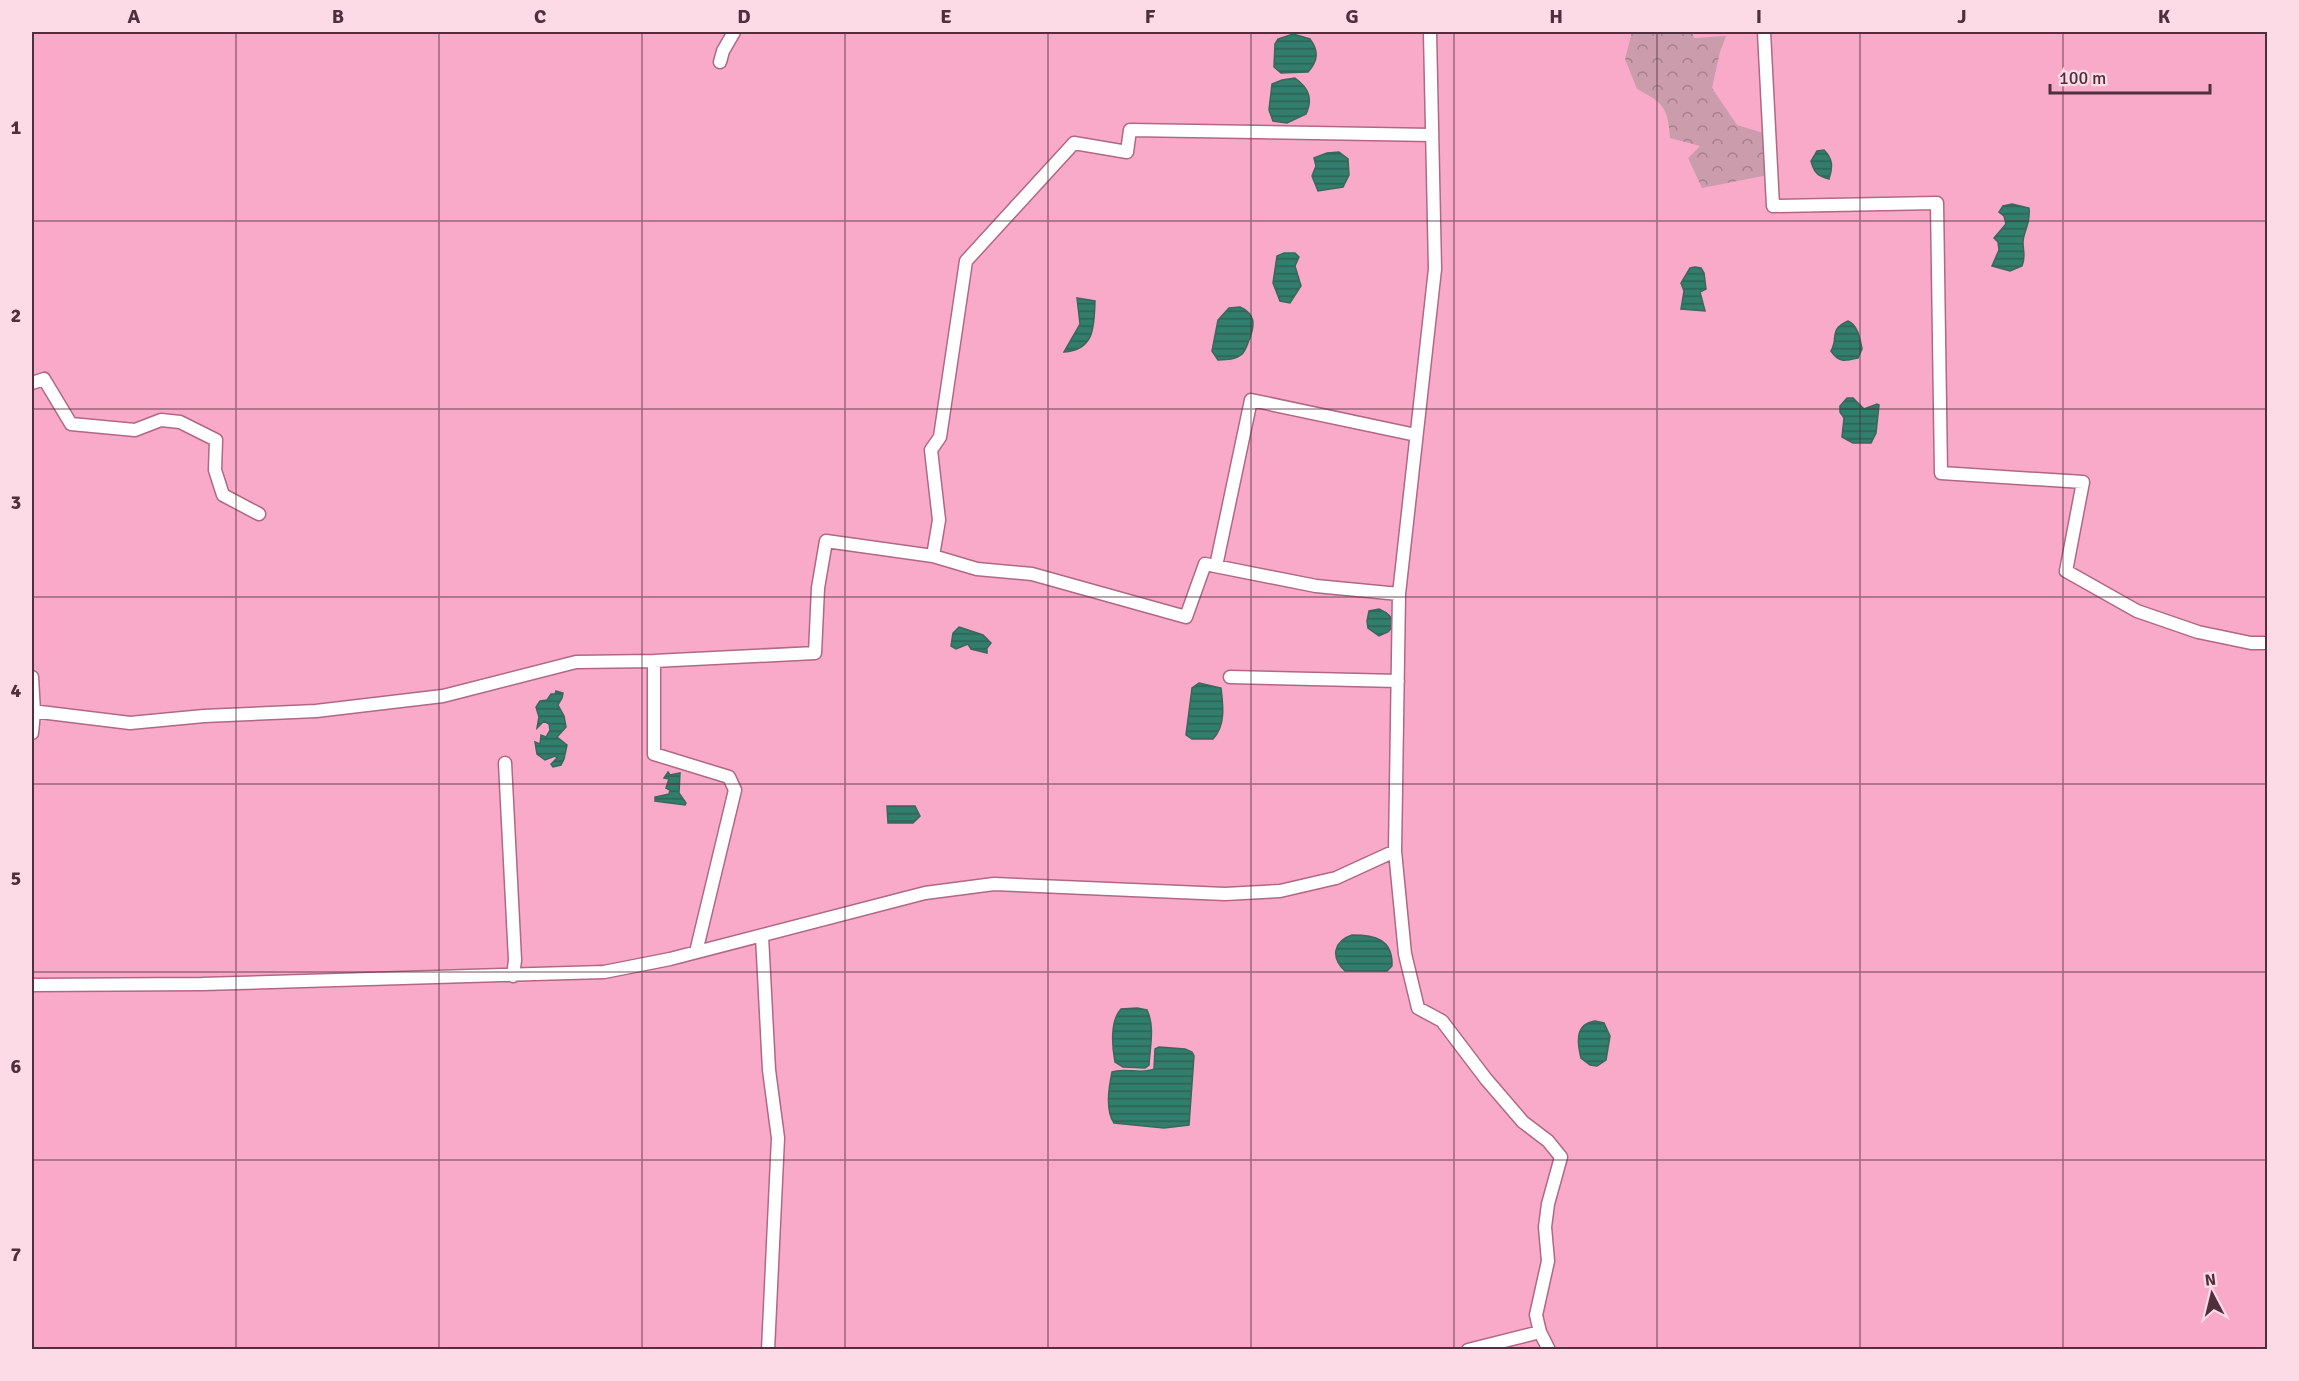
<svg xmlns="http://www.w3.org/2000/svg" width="2299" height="1381" font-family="Signika,sans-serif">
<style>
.forest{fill:url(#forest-crowns)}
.water{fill:url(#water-rules);stroke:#3b665d;stroke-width:1.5}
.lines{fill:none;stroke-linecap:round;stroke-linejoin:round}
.minor-casing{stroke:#b06885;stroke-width:15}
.minor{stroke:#fff;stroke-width:12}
.grid{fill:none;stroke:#4f2f3b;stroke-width:1.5;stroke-opacity:0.55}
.neatline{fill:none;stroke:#4f2f3b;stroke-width:2}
.grid-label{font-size:20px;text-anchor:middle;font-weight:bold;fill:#4f2f3b}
</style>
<defs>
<pattern id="forest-crowns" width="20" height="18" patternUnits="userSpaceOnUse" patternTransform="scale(1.5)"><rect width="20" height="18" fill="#ca9cac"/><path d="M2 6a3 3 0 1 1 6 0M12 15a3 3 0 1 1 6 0" fill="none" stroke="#a6808d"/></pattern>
<pattern id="water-rules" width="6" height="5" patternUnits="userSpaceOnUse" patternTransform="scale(1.5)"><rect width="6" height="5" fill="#327e6c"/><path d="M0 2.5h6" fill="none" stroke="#2c6256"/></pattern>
</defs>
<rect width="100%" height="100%" fill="#f9aac8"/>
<path class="forest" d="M 1632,32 L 1692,32 L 1694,38 L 1726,36 L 1720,52 L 1712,88 L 1737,125 L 1767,134 L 1768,175 L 1702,188 L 1688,158 L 1700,146 L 1670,138 C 1668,108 1664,103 1637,89 L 1625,59 Z"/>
<path class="water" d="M 1293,34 L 1310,39 C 1319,51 1318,61 1308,72 L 1281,73 L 1274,67 L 1275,44 L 1278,39 Z
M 1295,78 C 1309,88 1313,99 1306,114 L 1287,123 L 1273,121 L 1269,110 L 1272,84 L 1282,80 Z
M 1824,150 C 1833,159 1833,167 1829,179 C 1817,176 1814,172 1811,161 L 1817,151 Z
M 1339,152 L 1348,159 L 1349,175 L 1343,187 L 1318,191 L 1312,176 L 1316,166 L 1314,158 L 1327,153 Z
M 2012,204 L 2029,208 C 2031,224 2024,229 2023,242 C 2023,251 2026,257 2022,266 L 2010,271 L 1992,266 L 1999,250 L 1998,242 L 1994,238 L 2006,224 L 2004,216 L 1999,212 L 2003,206 Z
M 1284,253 L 1295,253 L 1299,257 L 1295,266 L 1301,286 L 1290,303 L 1280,301 L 1273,283 L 1277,256 Z
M 1695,267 L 1701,268 L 1704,273 L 1706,289 L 1700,292 L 1705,311 L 1681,309 L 1684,291 L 1681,283 L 1690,268 Z
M 1077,298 L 1095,301 C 1094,326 1095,350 1064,352 L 1080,324 Z
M 1240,307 C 1255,314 1255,323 1250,338 C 1247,344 1246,351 1241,355 C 1235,360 1225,360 1218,360 L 1212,351 L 1218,320 L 1229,308 Z
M 1848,321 C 1858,325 1860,339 1862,349 L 1858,358 C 1845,361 1839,363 1831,351 C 1839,338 1828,330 1848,321 Z
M 1847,398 L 1853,398 L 1864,409 L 1877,404 L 1879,405 L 1876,433 L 1871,443 L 1853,443 L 1842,437 L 1844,418 L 1840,412 L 1840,406 Z
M 1379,609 C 1386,612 1393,616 1394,625 L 1388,632 L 1379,636 L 1368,628 L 1367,621 L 1369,611 Z
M 959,627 L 983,635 L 991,643 L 987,648 L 987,653 L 971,649 L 968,644 L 956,649 L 951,646 L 953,633 Z
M 1199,683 L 1221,688 C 1223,705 1226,725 1213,739 L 1192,739 L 1186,735 L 1192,688 Z
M 556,691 L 563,693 L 562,698 L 558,705 L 564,716 L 566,727 L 557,737 L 567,745 L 564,759 L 561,765 L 553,767 L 551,764 L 557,758 L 555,756 L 545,760 L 537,754 L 535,742 L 540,744 L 541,735 L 546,737 L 550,730 L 549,724 L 544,721 L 537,728 L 539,717 L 536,707 L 540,701 L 547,700 L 551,694 L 555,694 Z
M 668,772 L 670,775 L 680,773 L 679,793 L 686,803 L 685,805 L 655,801 L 655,797 L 669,794 L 670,790 L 666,788 L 669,779 L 664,778 Z
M 887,806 L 915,806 L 920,816 L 913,823 L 888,823 Z
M 1352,935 C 1375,935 1393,939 1392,966 L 1387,971 L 1345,971 C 1330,957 1334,941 1352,935 Z
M 1137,1008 L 1147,1010 C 1155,1027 1150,1046 1149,1065 L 1145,1068 L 1123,1067 L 1115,1062 C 1112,1046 1110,1021 1121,1009 Z
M 1595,1021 L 1604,1023 L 1610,1036 L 1606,1060 L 1597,1066 L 1590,1065 L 1581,1058 C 1577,1042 1575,1024 1595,1021 Z
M 1159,1047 L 1185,1049 L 1192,1052 L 1194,1056 L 1189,1125 L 1164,1128 L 1114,1123 C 1105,1110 1109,1087 1112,1072 C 1126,1067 1141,1075 1154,1069 L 1155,1049 Z"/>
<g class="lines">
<g class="minor-casing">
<path id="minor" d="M 1430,32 L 1435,269 L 1399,594 L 1395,851 L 1405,954 L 1418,1008 L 1442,1021 L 1486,1079 L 1523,1122 L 1548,1141 L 1561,1157 L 1548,1204 L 1545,1227 L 1548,1261 L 1536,1315 L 1540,1332 L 1549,1350
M 1764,32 L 1773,206 L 1937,203 L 1941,473 L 2083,482 L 2066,571 L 2137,611 L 2198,632 L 2251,643 L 2268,643
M 720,62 L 723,51 L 734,32
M 32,383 L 44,379 L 71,424 L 135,430 L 161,420 L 180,422 L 216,440 L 215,470 L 223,495 L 259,514
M 933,556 L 939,520 L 931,450 L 940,437 L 966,261 L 1074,143 L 1127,152 L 1130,130 L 1432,135
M 1216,566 L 1251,400 L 1416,435
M 654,661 L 654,754 L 729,777 L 735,790 L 696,952
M 32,677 L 34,712 L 32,733
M 1230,677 L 1398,681
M 32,711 L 130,723 L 204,716 L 316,711 L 443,696 L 576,662 L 654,661 L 815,653 L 818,588 L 826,541 L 933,556 L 977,569 L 1032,574 L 1186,617 L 1205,564 L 1316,586 L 1399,594
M 505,763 L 515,960 L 513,976
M 762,936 L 769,1070 L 778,1138 L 768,1350
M 32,985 L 202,984 L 604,972 L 670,959 L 925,893 L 994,884 L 1225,894 L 1280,891 L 1336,878 L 1395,851
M 1468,1350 L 1540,1332"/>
</g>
<use href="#minor" class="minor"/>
</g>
<path class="grid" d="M 236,32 L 236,1350M 439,32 L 439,1350M 642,32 L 642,1350M 845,32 L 845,1350M 1048,32 L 1048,1350M 1251,32 L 1251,1350M 1454,32 L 1454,1350M 1657,32 L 1657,1350M 1860,32 L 1860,1350M 2063,32 L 2063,1350M 32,221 L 2268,221M 32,409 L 2268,409M 32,597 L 2268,597M 32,784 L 2268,784M 32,972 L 2268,972M 32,1160 L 2268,1160"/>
<rect width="2299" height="1381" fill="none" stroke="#fcdbe7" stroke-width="66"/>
<g transform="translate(2212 1294) rotate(353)" stroke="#fcdbe7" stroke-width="4.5" paint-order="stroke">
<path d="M0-4.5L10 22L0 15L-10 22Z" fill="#4f2f3b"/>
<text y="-9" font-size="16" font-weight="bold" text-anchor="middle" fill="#4f2f3b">N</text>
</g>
<path d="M2050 84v9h160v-9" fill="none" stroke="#4f2f3b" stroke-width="3"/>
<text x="2059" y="84" font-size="18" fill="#4f2f3b" stroke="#fcdbe7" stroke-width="4.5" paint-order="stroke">100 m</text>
<rect x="33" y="33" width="2233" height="1315" class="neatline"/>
<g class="grid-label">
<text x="134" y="23">A</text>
<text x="338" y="23">B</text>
<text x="540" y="23">C</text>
<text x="744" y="23">D</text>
<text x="946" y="23">E</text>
<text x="1150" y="23">F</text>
<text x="1352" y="23">G</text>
<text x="1556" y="23">H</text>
<text x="1759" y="23">I</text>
<text x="1962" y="23">J</text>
<text x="2164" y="23">K</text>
<text x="16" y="134">1</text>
<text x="16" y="322">2</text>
<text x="16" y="509">3</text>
<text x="16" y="697">4</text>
<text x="16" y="885">5</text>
<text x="16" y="1073">6</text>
<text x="16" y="1261">7</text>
</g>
</svg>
